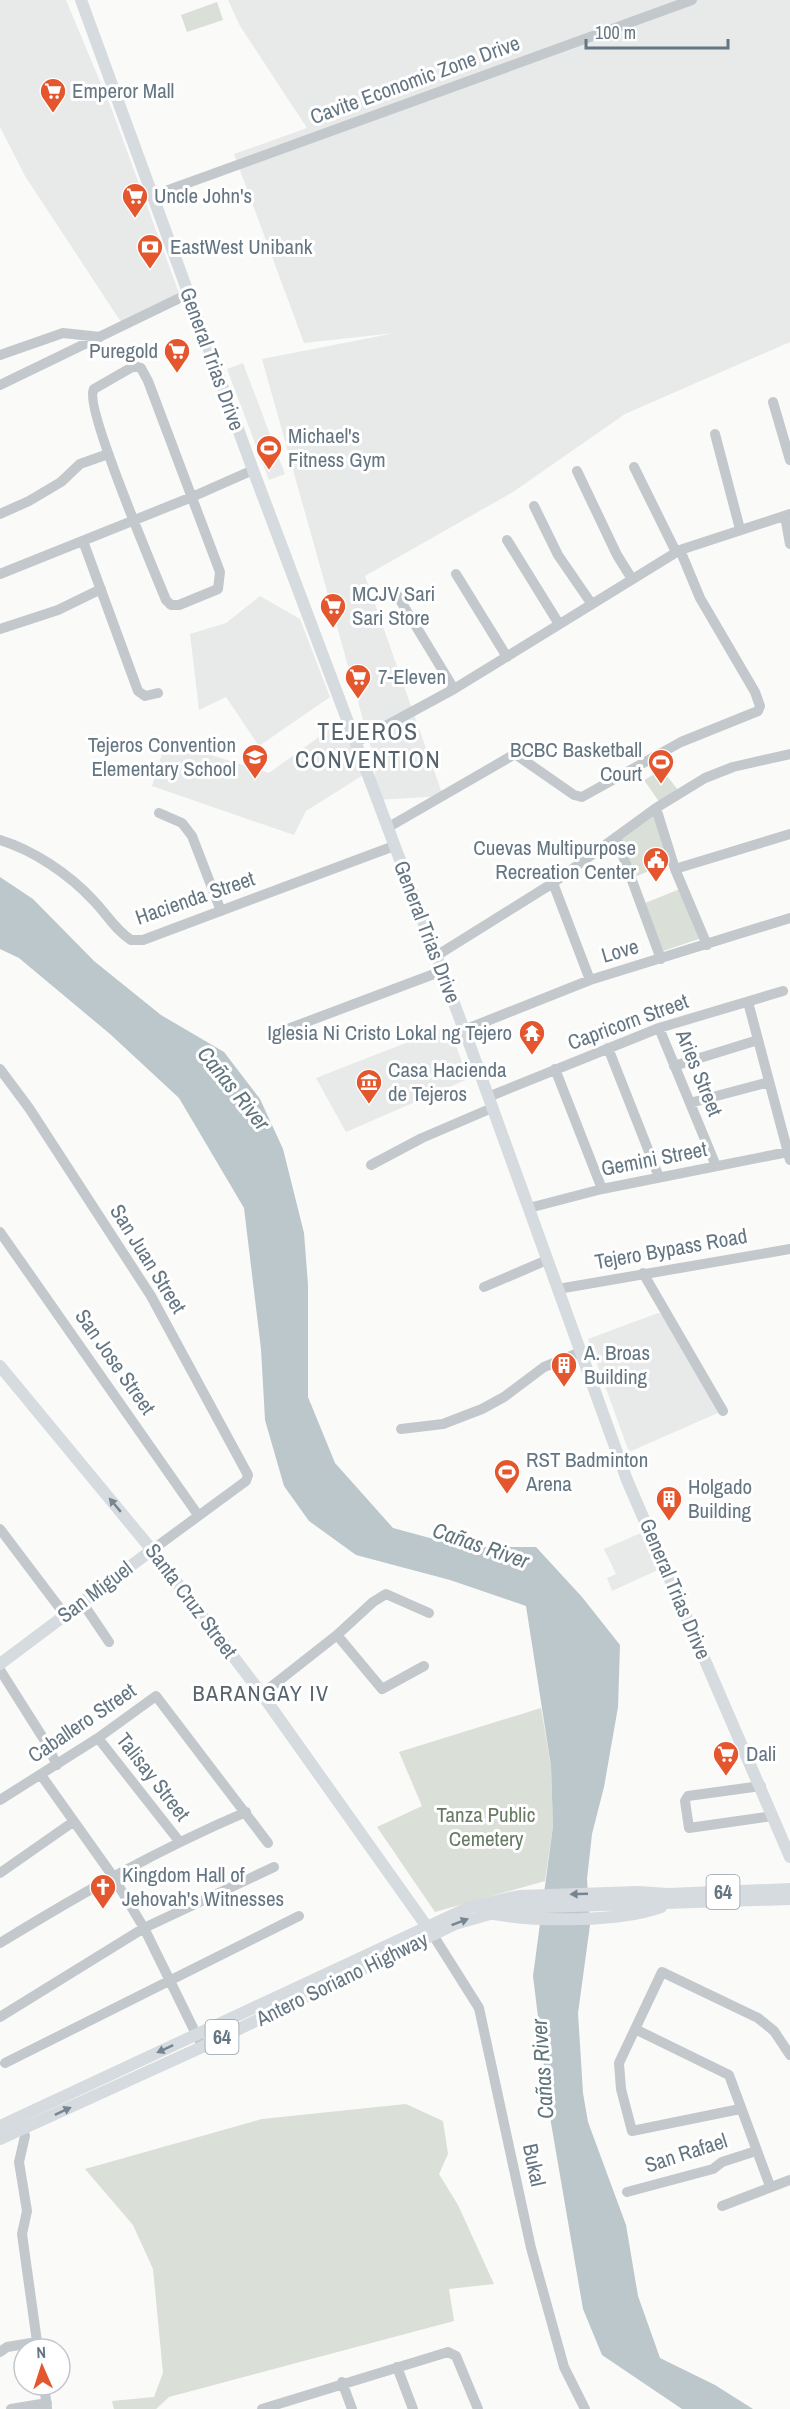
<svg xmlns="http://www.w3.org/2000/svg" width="790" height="2409" font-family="'Archivo Narrow',sans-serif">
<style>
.built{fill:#e8e9e9}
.green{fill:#dadfd7}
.water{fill:#bbc7cb}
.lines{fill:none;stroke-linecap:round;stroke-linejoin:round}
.minor{stroke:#c3c8cc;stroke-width:10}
.major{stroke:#d6dbdf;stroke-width:12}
.oneway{fill:#768591}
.labels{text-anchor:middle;stroke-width:6;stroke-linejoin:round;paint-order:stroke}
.shield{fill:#fff;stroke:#939fa8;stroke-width:1.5}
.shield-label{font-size:20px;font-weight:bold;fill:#657683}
.street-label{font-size:21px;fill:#657683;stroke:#fff}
.poi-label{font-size:21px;fill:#657683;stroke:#fff;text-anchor:start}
.park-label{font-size:21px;fill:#687a64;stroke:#fff}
.water-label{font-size:22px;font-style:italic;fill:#60757c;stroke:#fff}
.neighbourhood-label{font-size:22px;letter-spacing:1.5px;fill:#57646e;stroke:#fff}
.quarter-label{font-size:24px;letter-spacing:1.5px;fill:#57646e;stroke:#fff}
</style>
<rect width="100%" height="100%" fill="#fafaf8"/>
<path class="built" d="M 0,0 L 66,0 L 112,110 L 179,293 L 121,322 L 25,176 L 0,127 Z
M 228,0 L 790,0 L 790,342 L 625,414 L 513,492 L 365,576 L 443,796 L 376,800 L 374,759 L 262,359 L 395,333 L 304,343 L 234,154 L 307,128 L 240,26 Z
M 243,363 L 285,474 L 269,480 L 227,369 Z
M 260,596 L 300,619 L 330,697 L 259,746 L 226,697 L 199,710 L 190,634 L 226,623 Z
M 341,721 L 365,774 L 306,811 L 294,835 L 152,786 L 166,741 L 269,773 Z
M 449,1026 L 468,1079 L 346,1132 L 316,1078 Z
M 658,1313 L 668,1316 L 720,1412 L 629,1452 L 588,1339 Z
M 643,1532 L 660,1569 L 612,1591 L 607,1578 L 616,1574 L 604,1549 Z"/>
<path class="green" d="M 217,2 L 223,20 L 187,32 L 181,15 Z
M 662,770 L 679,791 L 660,803 L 644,780 Z
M 654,813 L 667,863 L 635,877 L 621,838 Z
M 680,889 L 699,939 L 663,951 L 645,903 Z
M 541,1708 L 551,1766 L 553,1826 L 545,1881 L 435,1912 L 377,1827 L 422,1806 L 399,1752 Z
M 406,2104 L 443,2121 L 448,2154 L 439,2174 L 458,2205 L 494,2284 L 449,2289 L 454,2321 L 169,2397 L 156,2409 L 114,2409 L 112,2401 L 154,2397 L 163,2373 L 153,2269 L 133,2225 L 85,2169 L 262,2119 Z"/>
<path class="water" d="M 0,877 L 33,899 L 94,961 L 161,1015 L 224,1052 L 260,1099 L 283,1149 L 304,1233 L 308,1285 L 308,1397 L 335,1463 L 393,1528 L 463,1547 L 536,1547 L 582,1597 L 620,1645 L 618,1707 L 604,1787 L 592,1834 L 587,1879 L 590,1925 L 578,2013 L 583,2093 L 588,2122 L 626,2225 L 638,2296 L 660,2358 L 715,2385 L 753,2409 L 682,2409 L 602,2355 L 583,2309 L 551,2123 L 533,1976 L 553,1826 L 551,1766 L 526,1606 L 450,1580 L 356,1555 L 309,1521 L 284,1486 L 265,1420 L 261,1349 L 244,1208 L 179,1098 L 110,1034 L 19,958 L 0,949 Z"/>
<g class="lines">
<path class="minor" d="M 152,196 L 692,0
M 0,355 L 63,333 L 100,337
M 134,366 L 141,368 L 148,381 L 220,572 L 218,589 L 179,605 L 171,605 L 166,600 C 155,573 83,404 94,389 Z
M 0,385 L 188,294
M 773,402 L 790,460
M 715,434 L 740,529
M 634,467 L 676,552
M 577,471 L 617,555 L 632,579
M 534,506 L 558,555 L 591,603
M 0,514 L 29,501 L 61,482 L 80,464 L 108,454
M 785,516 L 790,544
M 507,540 L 559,624
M 83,541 L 138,691 L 145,696 L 158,693
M 0,574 L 192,497 L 253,470
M 456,574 L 507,657
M 397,595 L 454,689
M 0,629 L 58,610 L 101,589
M 356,742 L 454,689 L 680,550 L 790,514
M 656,808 L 675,869 L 707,945
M 159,813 L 182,823 L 192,836 L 221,911
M 387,828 L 515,754 L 574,795 L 582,797 L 681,742 L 758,711 L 760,706 L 755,692 L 700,598 L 680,550
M 616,837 L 661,959
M 0,840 C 33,850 69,874 93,900 C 106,913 115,930 131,940 L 143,940 L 394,846
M 675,869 L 790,834
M 553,883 L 590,980
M 436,956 L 553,883 L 656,808 L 705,778 L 733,767 L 790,754
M 748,1002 L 790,1160
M 659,1028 L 716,1166
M 464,1030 L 590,980 L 790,918
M 277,1033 L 442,971
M 608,1048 L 659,1177
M 674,1066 L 758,1040
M 0,1069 L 29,1108 L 151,1296 L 248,1475 L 246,1481 L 152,1550
M 555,1069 L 602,1189
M 488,1097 L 659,1028 L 783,991
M 690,1103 L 769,1082
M 371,1165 L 422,1138 L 492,1108
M 529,1208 L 602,1189 L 788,1152
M 0,1232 L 198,1515
M 643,1273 L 723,1411
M 484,1287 L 547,1260
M 558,1289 L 790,1249
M 401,1429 L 443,1424 L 482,1409 L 504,1397 L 544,1367 L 581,1352
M 0,1529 L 65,1615
M 82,1602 L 109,1642
M 337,1635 L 373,1602 L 386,1594 L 429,1613
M 0,1670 L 45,1741 L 57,1765
M 262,1694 L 337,1635 L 382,1689 L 424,1666
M 98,1738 L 179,1841
M 41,1775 L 112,1875 L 144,1928 L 200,2042
M 761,1786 L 688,1796 L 685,1801 L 689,1828 L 773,1816
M 0,1800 L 98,1738 L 156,1696 L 268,1843
M 0,1873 L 73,1822
M 433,1935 L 479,2008 L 531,2248 L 564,2367 L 585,2409
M 0,1943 C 82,1893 157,1850 246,1812
M 0,2017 L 144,1928 L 274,1867
M 637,2030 L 729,2075 L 770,2186
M 5,2063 L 299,1916
M 740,2109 L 632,2131 L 621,2089 L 619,2063 L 662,1972 L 758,2018 L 774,2031 L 790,2055
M 21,2122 L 25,2136 L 19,2162 L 27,2211 L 22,2234 L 38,2349
M 627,2192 L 713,2169 L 722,2162 L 756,2151
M 722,2206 L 790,2180
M 0,2352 L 7,2347 L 37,2342
M 397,2367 L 413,2409
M 342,2382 L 352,2409
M 44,2385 L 47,2408
M 11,2409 L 47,2403
M 262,2409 L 448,2352 L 456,2356 L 478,2409"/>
<path class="major" d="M 81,0 L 253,470 L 469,1043 L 627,1480 L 790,1857
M 0,1366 L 152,1550 L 261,1693 L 430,1931
M 0,1664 L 152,1550
M 494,1914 C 539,1922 619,1922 661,1907
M 0,2126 L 470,1907 L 519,1896 L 638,1892 L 668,1894 L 790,1889
M 0,2139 L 202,2047 L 455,1924 L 511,1908 L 790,1899"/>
</g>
<defs><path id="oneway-solid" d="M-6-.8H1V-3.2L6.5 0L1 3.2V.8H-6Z" transform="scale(1.5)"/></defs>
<g class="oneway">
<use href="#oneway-solid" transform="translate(115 1505) rotate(-130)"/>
<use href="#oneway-solid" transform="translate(579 1894) rotate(178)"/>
<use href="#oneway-solid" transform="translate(460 1922) rotate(-21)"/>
<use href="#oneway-solid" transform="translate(165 2049) rotate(155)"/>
<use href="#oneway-solid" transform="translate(63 2111) rotate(-25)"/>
</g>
<defs>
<g id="supermarket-pin" transform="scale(1.35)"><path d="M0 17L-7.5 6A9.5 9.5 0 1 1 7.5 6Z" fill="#e4572e" stroke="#fff"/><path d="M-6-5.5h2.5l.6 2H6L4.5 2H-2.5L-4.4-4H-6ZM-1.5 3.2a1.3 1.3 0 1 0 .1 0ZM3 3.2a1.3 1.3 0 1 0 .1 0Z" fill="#fff"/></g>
<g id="bank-pin" transform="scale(1.35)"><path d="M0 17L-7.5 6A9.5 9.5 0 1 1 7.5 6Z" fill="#e4572e" stroke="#fff"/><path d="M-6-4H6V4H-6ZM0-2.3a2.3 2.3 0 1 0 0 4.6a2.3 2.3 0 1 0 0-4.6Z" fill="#fff"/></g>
<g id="stadium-pin" transform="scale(1.35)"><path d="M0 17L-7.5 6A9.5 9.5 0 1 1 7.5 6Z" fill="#e4572e" stroke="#fff"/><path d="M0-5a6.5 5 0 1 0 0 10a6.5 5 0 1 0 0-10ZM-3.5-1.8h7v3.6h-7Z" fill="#fff"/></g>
<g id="school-pin" transform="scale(1.35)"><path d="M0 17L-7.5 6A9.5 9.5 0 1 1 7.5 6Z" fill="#e4572e" stroke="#fff"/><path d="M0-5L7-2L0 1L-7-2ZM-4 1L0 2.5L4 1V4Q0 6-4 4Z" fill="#fff"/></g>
<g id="civic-pin" transform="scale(1.35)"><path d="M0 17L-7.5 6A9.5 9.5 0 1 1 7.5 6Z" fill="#e4572e" stroke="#fff"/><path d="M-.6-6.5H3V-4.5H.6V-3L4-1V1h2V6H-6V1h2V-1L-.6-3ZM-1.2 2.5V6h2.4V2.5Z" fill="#fff"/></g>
<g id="temple-pin" transform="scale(1.35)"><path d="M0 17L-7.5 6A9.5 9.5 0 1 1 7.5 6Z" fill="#e4572e" stroke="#fff"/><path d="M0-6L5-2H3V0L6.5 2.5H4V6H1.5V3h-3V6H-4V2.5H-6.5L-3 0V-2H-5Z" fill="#fff"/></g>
<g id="museum-pin" transform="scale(1.35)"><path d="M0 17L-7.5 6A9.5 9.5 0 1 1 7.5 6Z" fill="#e4572e" stroke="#fff"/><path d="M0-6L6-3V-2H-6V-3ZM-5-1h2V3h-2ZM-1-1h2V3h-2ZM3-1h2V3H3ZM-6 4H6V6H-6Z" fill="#fff"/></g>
<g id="building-pin" transform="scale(1.35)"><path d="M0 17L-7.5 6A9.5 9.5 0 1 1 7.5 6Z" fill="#e4572e" stroke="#fff"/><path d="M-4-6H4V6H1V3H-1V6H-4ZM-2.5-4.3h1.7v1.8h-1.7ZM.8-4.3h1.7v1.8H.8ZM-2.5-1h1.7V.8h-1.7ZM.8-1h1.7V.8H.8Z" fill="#fff"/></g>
<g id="church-pin" transform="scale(1.35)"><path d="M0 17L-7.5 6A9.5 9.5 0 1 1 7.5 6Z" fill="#e4572e" stroke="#fff"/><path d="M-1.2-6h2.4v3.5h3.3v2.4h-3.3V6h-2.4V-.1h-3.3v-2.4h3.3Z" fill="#fff"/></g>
</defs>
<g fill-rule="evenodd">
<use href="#supermarket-pin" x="53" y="91"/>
<use href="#supermarket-pin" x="135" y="196"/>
<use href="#bank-pin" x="150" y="247"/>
<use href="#supermarket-pin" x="177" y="351"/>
<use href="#stadium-pin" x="269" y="448"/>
<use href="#supermarket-pin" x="333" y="606"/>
<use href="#supermarket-pin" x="358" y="677"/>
<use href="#school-pin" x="255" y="757"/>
<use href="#stadium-pin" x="661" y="762"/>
<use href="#civic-pin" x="656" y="860"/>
<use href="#temple-pin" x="532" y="1033"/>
<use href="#museum-pin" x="369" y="1082"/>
<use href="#building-pin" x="564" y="1365"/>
<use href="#stadium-pin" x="507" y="1472"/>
<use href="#building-pin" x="669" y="1499"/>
<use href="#supermarket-pin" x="726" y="1754"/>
<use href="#church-pin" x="103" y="1887"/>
</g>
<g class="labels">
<g class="shield">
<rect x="706.5" y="1875" width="33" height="34" rx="4.5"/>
<rect x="205.5" y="2020" width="33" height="34" rx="4.5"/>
</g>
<g class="shield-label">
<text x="723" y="1899">64</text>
<text x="222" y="2044">64</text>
</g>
<g class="street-label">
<text transform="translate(415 80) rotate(-20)" y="7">Cavite Economic Zone Drive</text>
<text transform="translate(212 359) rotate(70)" y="7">General Trias Drive</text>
<text transform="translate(195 898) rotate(-19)" y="7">Hacienda Street</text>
<text transform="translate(427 932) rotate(69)" y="7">General Trias Drive</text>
<text transform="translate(620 951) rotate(-16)" y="7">Love</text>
<text transform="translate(628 1022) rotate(-20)" y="7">Capricorn Street</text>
<text transform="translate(699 1073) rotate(68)" y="7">Aries Street</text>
<text transform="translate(654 1159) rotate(-11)" y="7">Gemini Street</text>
<text transform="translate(671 1249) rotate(-10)" y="7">Tejero Bypass Road</text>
<text transform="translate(148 1259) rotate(58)" y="7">San Juan Street</text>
<text transform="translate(115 1362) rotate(55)" y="7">San Jose Street</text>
<text transform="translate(675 1589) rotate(67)" y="7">General Trias Drive</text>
<text transform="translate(95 1592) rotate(-37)" y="7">San Miguel</text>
<text transform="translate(191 1601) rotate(53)" y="7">Santa Cruz Street</text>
<text transform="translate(82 1723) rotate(-34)" y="7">Caballero Street</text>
<text transform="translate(153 1777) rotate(52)" y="7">Talisay Street</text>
<text transform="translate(342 1979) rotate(-26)" y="7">Antero Soriano Highway</text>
<text transform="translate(686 2153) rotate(-18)" y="7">San Rafael</text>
<text transform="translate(534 2165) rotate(78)" y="7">Bukal</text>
</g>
<g class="poi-label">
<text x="72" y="98">Emperor Mall</text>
<text x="154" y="203">Uncle John's</text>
<text x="170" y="254">EastWest Unibank</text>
<text x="158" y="358" text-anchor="end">Puregold</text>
<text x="288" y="443">Michael's<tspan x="288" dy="24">Fitness Gym</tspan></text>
<text x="352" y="601">MCJV Sari<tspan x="352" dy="24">Sari Store</tspan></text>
<text x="378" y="684">7-Eleven</text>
<text x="236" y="752" text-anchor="end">Tejeros Convention<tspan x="236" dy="24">Elementary School</tspan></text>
<text x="642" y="757" text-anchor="end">BCBC Basketball<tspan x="642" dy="24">Court</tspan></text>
<text x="636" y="855" text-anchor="end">Cuevas Multipurpose<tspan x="636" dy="24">Recreation Center</tspan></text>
<text x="512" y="1040" text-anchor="end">Iglesia Ni Cristo Lokal ng Tejero</text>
<text x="388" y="1077">Casa Hacienda<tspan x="388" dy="24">de Tejeros</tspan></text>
<text x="584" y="1360">A. Broas<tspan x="584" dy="24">Building</tspan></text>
<text x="526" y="1467">RST Badminton<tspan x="526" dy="24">Arena</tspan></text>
<text x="688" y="1494">Holgado<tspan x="688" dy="24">Building</tspan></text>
<text x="746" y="1761">Dali</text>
<text x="122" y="1882">Kingdom Hall of<tspan x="122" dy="24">Jehovah's Witnesses</tspan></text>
</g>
<g class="park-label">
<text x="486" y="1822">Tanza Public<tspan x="486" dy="24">Cemetery</tspan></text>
</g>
<g class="water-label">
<text transform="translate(234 1088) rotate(51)" y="8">Cañas River</text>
<text transform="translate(481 1545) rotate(19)" y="8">Cañas River</text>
<text transform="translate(542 2069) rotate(-94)" y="8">Cañas River</text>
</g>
<g class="neighbourhood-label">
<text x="261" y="1701">BARANGAY IV</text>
</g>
<g class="quarter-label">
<text x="368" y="740">TEJEROS<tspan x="368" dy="28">CONVENTION</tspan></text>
</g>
</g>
<g transform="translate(42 2367) rotate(357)"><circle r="28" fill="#ffffff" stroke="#c1c8cd" stroke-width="1.5"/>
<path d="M0-4.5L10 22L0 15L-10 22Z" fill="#e4572e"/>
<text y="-9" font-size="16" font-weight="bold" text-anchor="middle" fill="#657683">N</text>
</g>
<path d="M586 39v9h142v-9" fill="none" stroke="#657683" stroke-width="3"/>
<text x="595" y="39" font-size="18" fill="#657683" stroke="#ffffff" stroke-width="4.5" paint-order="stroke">100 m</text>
</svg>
